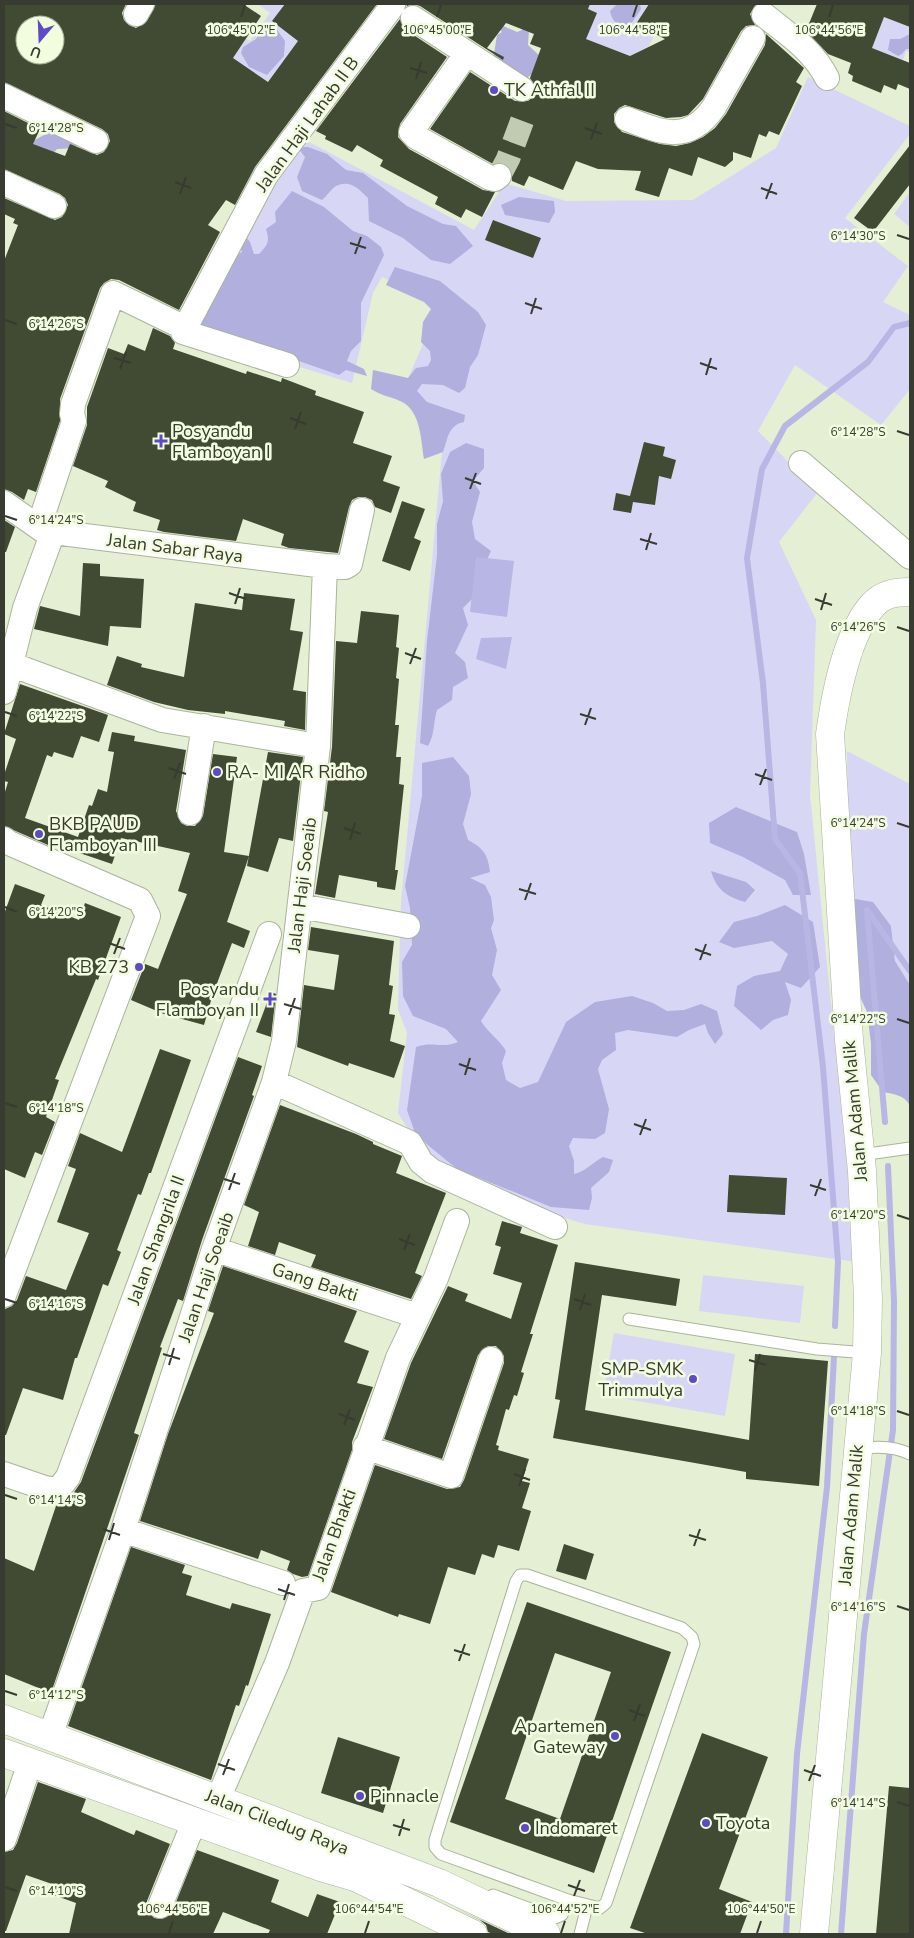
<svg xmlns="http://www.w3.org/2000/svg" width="914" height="1938" font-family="'Nunito Sans',sans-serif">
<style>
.green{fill:#d7d7f5}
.forest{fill:#b0afde}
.water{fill:#b7b6e5}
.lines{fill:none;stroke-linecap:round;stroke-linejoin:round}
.stream{stroke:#b7b6e5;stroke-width:6}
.building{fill:#414a33;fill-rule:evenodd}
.minor-tunnel{stroke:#c1cbb2;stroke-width:24;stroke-dasharray:24 12;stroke-linecap:butt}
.service-casing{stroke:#aab49a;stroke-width:13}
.minor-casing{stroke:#aab49a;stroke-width:26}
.tertiary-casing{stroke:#aab49a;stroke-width:29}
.primary-casing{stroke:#aab49a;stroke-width:29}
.service{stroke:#fff;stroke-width:11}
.minor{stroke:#fff;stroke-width:24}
.tertiary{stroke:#fff;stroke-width:28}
.primary{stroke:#fff;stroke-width:28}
.ticks{fill:none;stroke:#373b30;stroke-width:2}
.poi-dot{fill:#5e4ac3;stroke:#f2fde0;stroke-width:2}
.labels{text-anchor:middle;stroke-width:5;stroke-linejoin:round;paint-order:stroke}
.poi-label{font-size:18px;fill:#373b30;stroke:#f2fde0;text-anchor:start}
.street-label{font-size:18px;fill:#373b30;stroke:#f2fde0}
.ticks-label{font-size:12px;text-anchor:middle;fill:#373b30;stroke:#f2fde0;stroke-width:5;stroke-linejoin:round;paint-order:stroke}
</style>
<rect width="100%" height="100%" fill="#e4efd3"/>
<path class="green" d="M 258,4 L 285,4 L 272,21 L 299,41 L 268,82 L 233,58 L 246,39 L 250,41 L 270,13 Z
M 590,4 L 649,4 L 636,24 L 655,34 L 649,46 L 630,56 L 578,36 Z
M 884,17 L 910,27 L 910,52 L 906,51 L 903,60 L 872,48 Z
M 808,77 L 910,126 L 910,134 L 845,218 L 908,266 L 883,302 L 910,315 L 910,389 L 881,425 L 795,365 L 758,431 L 818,492 L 779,542 L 816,620 L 810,795 L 857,1262 L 585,1224 L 558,1216 L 423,1153 L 398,1113 L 407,1033 L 398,1009 L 401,903 L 445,419 L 400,397 L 440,305 L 382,277 L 373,293 L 352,383 L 185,332 L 298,136 L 474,230 L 505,183 L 566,201 L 693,200 L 776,148 Z
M 910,192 L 910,227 L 894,214 Z
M 847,751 L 910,784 L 910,985 L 895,961 L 891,926 L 849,898 Z
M 703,1275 L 804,1286 L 800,1323 L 699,1311 Z
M 614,1333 L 735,1354 L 725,1416 L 603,1395 Z"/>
<path class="forest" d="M 617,4 L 640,4 L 641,9 L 629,27 C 618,26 612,22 610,11 Z
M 265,25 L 275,27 L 285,41 L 284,56 L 267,75 L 249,67 L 241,53 L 243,47 L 256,39 Z
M 501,25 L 517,32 L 522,30 L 524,26 L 529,29 L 528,45 L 542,58 L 534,73 L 525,79 L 493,60 L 497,35 L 502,32 L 499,28 Z
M 910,34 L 910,49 L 906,49 L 902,54 L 898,56 L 888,50 L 890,39 L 900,39 Z
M 55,129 L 79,141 L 75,148 L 57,149 L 46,162 L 10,142 L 33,141 Z
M 297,147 L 308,147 L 327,154 L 346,170 L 363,173 L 407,206 L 443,224 L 456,226 L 473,246 L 450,264 L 431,260 L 403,238 L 369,221 L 368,198 C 359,189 350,179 336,186 C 332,188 327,196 322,200 L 302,191 L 297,177 L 305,157 Z
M 292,191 L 324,207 L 353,231 L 367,236 L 381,247 L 384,255 L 361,303 L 361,341 L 351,351 L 347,361 L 364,369 L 367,376 L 346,370 L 339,375 L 198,326 L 228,260 L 242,252 L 240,244 L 245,236 L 250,242 L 254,254 L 259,254 C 268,245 270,241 266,229 L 276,222 L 275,212 Z
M 519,197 L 554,201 L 555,212 L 549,223 L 505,215 L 501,205 Z
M 395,267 L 440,281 L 478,312 L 486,325 L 478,355 L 470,367 L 465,388 L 459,393 L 443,385 L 422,384 L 417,391 L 427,402 L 465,415 L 464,422 C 448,425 448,439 443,452 L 424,459 C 421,441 421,414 404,403 C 394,397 381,396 371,389 L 373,370 L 408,378 L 416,368 L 428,366 L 431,360 L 430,351 L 421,342 L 423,322 L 431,309 L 424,302 L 386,285 Z
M 466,443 L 484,449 L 484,468 L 473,481 L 480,492 L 472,522 L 475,539 L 491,551 L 483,568 L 478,593 L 463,608 L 468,625 L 455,653 L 465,662 L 468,678 L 453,687 L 452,700 L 437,710 C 433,723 435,734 428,746 L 420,743 L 427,641 L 437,555 L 437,524 L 443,501 L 441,474 L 450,452 Z
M 453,757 L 469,776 L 471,794 L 463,824 L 468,840 C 483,848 488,854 490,872 L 470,878 L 485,885 L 491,897 L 494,920 L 491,928 L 497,950 L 492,975 L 501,990 L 481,1021 C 488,1033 499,1039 506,1051 L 502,1063 L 506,1080 L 520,1088 L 538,1082 L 566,1022 L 595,1002 L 632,996 L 653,1003 L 667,1011 L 684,1010 L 701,1004 L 717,1011 L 723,1034 L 715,1044 L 708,1033 L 705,1024 L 689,1030 L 677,1037 L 628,1030 L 615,1033 L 616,1050 L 602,1060 L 598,1069 L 609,1109 L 605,1133 L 595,1139 L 573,1138 L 569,1146 L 574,1161 L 574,1174 C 586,1171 592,1163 603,1157 L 613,1160 L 609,1172 L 591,1188 L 592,1198 L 589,1210 L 551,1207 L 457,1169 L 429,1146 L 415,1133 L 407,1110 L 416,1047 C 434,1041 441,1049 458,1042 L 446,1029 L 413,1016 L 403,996 L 402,962 L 412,945 L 410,908 L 405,886 L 422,796 L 422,763 Z
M 736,807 L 797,832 L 804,854 L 811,895 L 793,895 L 785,880 L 743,857 L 710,843 L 709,823 Z
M 711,871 L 746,882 L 755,890 L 745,902 C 727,897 716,889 711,871 Z
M 849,898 L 873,902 L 891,926 L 895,961 L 910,985 L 910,1106 C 905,1095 894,1094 883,1092 L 871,1075 L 871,1043 L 867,1012 L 858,992 Z
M 785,905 L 813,922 L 820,967 L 801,988 L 785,982 L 791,1000 L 788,1015 L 773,1020 L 761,1030 L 734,1006 L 737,986 L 754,976 L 780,971 L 788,954 L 772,941 L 734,948 L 719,942 L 734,922 L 757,916 Z"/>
<path class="water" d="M 476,557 L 514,561 L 507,617 L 470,612 Z
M 512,637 L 506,669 L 476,659 L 481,638 Z"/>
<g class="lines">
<path class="stream" d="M 885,1122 L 867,910 L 910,971
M 835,1326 L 838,1262 L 823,1067 L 800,873 L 775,839 L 763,683 L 747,558 L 762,469 L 785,426 L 868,362 L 894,327 L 910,323
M 786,1934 L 797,1754 L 827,1487 L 834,1357
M 841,1934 L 864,1634 L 893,1430 L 894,1301 L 888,1166"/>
</g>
<path class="building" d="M 4,4 L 126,4 L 122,13 L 124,20 L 129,25 L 136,28 L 147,21 L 156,4 L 243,4 L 261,16 L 233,58 L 268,82 L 298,41 L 272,21 L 285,4 L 377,4 L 255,167 L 235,205 L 226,200 L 208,225 L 220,232 L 179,310 L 119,280 L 111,279 L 104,283 L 100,288 L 60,399 L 60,421 L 36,492 L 28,489 L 24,500 L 12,492 L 4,489 L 4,261 L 18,225 L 13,223 L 15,219 L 4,214 L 4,198 L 55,220 L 62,217 L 68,205 L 65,198 L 60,194 L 4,169 L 4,111 L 40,129 L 33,144 L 65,156 L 70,144 L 97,155 L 104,152 L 110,141 L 108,134 L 102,129 L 4,82 ZM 25,25 L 55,25 L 55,55 L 25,55 Z
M 406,4 L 590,4 L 588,9 L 597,13 L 586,39 L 630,56 L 665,39 L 636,24 L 649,4 L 757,4 L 750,14 L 755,25 L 746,26 L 741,31 L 703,99 L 688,115 L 681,117 L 666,118 L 625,105 L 619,108 L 614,114 L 614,122 L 622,132 L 660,144 L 676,146 L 690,143 L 703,137 L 715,128 L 726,114 L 765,45 L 766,34 L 804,68 L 796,82 L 802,86 L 779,135 L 769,131 L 766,137 L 759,134 L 751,158 L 733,152 L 733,160 L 725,167 L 698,157 L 692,176 L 669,168 L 659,197 L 635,190 L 641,171 L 598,169 L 576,161 L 563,190 L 529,176 L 524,186 L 512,181 L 510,168 L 505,164 L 493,164 L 430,129 L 470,72 L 515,101 L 528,101 L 533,97 L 536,89 L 530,78 L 541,48 L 530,44 L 534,34 L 506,23 L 487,48 L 504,57 L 503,60 L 420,6 L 413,4 L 407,6 Z
M 817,4 L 910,4 L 910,27 L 884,17 L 872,48 L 910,63 L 910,89 L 898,84 L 896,90 L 884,85 L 881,93 L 852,81 L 853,76 L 848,73 L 851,63 L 828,54 L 806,31 Z
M 400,19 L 406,30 L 447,57 L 400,124 L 398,137 L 409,149 L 483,190 L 495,192 L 482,217 L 466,209 L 461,218 L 435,204 L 438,197 L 380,166 L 383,160 L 357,145 L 352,152 L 325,139 L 326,136 L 316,131 Z
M 910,145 L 910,184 L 873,232 L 854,218 Z
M 493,220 L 541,238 L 533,258 L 485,240 Z
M 153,328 L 170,336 L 175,343 L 173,349 L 246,374 L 247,371 L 281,382 L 282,378 L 316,391 L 315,395 L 364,412 L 353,443 L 392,456 L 383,481 L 400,487 L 391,513 L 375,507 L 372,500 L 365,497 L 358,497 L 352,500 L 349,507 L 338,553 L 289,548 L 281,545 L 284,534 L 243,519 L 236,541 L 164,532 L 157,530 L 160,520 L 133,511 L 136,502 L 105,487 L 108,481 L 73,466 L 87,425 L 87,407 L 108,348 L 124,354 L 128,344 L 145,351 Z
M 644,442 L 665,447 L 663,456 L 676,460 L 671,479 L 659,476 L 655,505 L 633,502 L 631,513 L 613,510 L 616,493 L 630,496 Z
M 402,501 L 425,509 L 414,538 L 421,541 L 410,571 L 382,561 Z
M 4,520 L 15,527 L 6,552 L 4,552 Z
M 83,563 L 100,564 L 100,576 L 144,579 L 141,628 L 110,626 L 108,646 L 34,629 L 40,606 L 80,616 Z
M 244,593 L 295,599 L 290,630 L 303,632 L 293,690 L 306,692 L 305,730 L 284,726 L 285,721 L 225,711 L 225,714 L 188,710 L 154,702 L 107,685 L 117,656 L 142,664 L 141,667 L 184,677 L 195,603 L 242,610 Z
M 361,611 L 399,615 L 396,647 L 399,648 L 396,678 L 399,679 L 395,725 L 399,725 L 396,757 L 401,757 L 399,784 L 404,785 L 395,870 L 398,870 L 395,890 L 377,887 L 377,882 L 339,875 L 335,898 L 315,894 L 328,812 L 324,811 L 332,747 L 336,641 L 357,643 Z
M 20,684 L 108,715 L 99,742 L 81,736 L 73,758 L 54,752 L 52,757 L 47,755 L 25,818 L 78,837 L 89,805 L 92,806 L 98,789 L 107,792 L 114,752 L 108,751 L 112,732 L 135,736 L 134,741 L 186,750 L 176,811 L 181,823 L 187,826 L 195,826 L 203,816 L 213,754 L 237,757 L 224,852 L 249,856 L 227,922 L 250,931 L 244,948 L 232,943 L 212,997 L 204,1025 L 164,1014 L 131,1000 L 145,964 L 158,969 L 187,894 L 178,891 L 190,853 L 121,838 L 112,864 L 56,845 L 55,848 L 4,826 L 4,795 L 8,782 L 4,781 L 4,775 L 16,739 L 4,734 Z
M 268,752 L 303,757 L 293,841 L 279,838 L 268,872 L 247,866 Z
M 15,884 L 45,895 L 41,905 L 79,920 L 85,903 L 121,917 L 98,980 L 96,979 L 55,1079 L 59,1080 L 46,1117 L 55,1122 L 42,1155 L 35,1152 L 25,1178 L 4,1169 L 4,914 Z
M 311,927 L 394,941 L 389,985 L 393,986 L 389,1014 L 395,1015 L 390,1041 L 405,1046 L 394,1078 L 349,1063 L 348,1066 L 297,1047 L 304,985 L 334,990 L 339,955 L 308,950 Z
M 271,992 L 276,994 L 271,1037 L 256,1032 Z
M 160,1049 L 191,1060 L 151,1173 L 149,1173 L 141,1195 L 138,1194 L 117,1250 L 121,1252 L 108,1286 L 103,1284 L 77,1358 L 75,1358 L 63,1400 L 23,1388 L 6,1435 L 4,1435 L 5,1309 L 12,1306 L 17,1300 L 26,1276 L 66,1290 L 89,1233 L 57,1222 L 76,1169 L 68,1166 L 80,1133 L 122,1152 Z
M 238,1057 L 262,1066 L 252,1095 L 254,1096 L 202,1240 L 183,1301 L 178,1299 L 160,1347 L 162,1348 L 134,1433 L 139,1435 L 51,1693 L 4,1674 L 4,1558 L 34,1571 L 57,1503 L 68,1501 L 81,1482 Z
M 280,1105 L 356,1134 L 373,1142 L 373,1144 L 402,1156 L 396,1173 L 446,1193 L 415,1273 L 422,1276 L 411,1299 L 311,1267 L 316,1255 L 279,1242 L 275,1255 L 248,1246 L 259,1212 L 244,1205 Z
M 729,1175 L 787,1178 L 785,1215 L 727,1212 Z
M 502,1221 L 522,1227 L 520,1233 L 558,1245 L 530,1334 L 533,1334 L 521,1372 L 524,1373 L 517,1396 L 514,1395 L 509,1410 L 506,1409 L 496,1445 L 499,1446 L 498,1450 L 529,1459 L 522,1481 L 530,1483 L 522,1508 L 531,1511 L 519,1551 L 498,1545 L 494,1558 L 482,1554 L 475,1575 L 448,1567 L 430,1624 L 399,1614 L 398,1617 L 331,1592 L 375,1465 L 447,1489 L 460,1487 L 464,1480 L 504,1363 L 504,1356 L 496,1346 L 488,1346 L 478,1355 L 442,1459 L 384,1439 L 411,1363 L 448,1286 L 468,1294 L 465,1301 L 511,1319 L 522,1283 L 493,1274 L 501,1247 L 495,1245 Z
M 575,1262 L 680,1279 L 676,1306 L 602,1295 L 585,1410 L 749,1440 L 755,1354 L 828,1361 L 819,1486 L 746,1479 L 746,1472 L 553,1438 L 560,1400 L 555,1399 Z
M 223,1266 L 357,1311 L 344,1342 L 369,1351 L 357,1383 L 373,1387 L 352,1442 L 352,1450 L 308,1576 L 302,1577 L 293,1574 L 287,1570 L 290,1561 L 261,1550 L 258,1559 L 140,1521 L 168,1434 L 214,1313 L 208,1311 Z
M 564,1544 L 594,1554 L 586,1580 L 556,1571 Z
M 131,1547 L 185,1565 L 182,1573 L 192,1576 L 186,1595 L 230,1609 L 232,1603 L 271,1614 L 248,1686 L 246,1685 L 239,1706 L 236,1705 L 211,1780 L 68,1726 Z
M 527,1602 L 671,1652 L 594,1873 L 450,1822 ZM 555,1653 L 611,1672 L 560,1819 L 505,1799 Z
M 702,1733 L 768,1757 L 719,1889 L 752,1902 L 740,1934 L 648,1934 L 630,1928 Z
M 338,1737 L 400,1757 L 383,1813 L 321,1793 Z
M 38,1782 L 86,1799 L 81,1812 L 134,1835 L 136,1830 L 170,1844 L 147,1901 L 147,1908 L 154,1918 L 162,1919 L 172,1912 L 197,1850 L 279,1880 L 271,1902 L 308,1917 L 317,1894 L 340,1902 L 327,1934 L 268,1934 L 270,1930 L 223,1912 L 213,1934 L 69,1934 L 76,1903 L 51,1894 L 55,1885 L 26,1875 L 6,1931 L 4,1931 L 4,1852 L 13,1850 L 17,1843 Z
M 889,1786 L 910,1788 L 910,1934 L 876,1934 Z
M 453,1907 L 510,1934 L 493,1934 L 488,1932 L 486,1925 L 480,1920 Z"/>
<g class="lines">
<path class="minor-tunnel" d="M 499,176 L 508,159 L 525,113"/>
<g class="service-casing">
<path id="service" d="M 861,1155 L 910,1148
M 629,1319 L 817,1349 L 867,1353
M 858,1449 C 876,1446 894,1446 910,1454
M 520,1575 L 527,1575 L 682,1628 L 692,1637 L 694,1644 L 606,1903 L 600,1908 L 568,1900 L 441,1854 L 435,1847 L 435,1840 L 516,1581 Z
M 493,1895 L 555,1918 L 562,1915 L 568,1900
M 580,1934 L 587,1906"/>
</g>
<g class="minor-casing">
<path id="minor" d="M 136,14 L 142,4
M 764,15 C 788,34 813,50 827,78
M 413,18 L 522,89
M 467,53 L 411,132 L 416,137 L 490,178 L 495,179 L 499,176
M 4,96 L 96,141
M 627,119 C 662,133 689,144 714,107 L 753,38
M 4,183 L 54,206
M 287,365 L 183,332 L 266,175 L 393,5
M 801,463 L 910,557
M 4,503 L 44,531 L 53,532 L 325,566 L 345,567 L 350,564 L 362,510
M 44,531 L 44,511 L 74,421 L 72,414 L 73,404 L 113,293 L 185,328
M 10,664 L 162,720 L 318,746
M 4,692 L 25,608 L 53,532
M 190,813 L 204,726
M 4,839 L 9,843 L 140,900 L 148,916 L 4,1295
M 300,906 L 408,926
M 274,1082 L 410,1143 L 421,1162 L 432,1171 L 555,1227
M 214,1249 L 417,1316
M 365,1447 L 451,1476 L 491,1359
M 4,1474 L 45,1488 L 58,1490 L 68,1477 L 269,934
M 123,1530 L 283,1583
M 50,1736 L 123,1530 L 214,1249 L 274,1082 L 284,1041 L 318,746 L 325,566
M 218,1799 L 277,1663 L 303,1591 L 318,1588 L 398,1358 L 436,1278 L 457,1221
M 4,1839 L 30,1763
M 160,1906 L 194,1822"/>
</g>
<g class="tertiary-casing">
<path id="tertiary" d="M 814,1934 L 867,1353 L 868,1298 L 862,1171 L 849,1040 L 830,734 C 835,698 847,634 872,606 C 882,594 895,592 910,592"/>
</g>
<g class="primary-casing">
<path id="primary" d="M 4,1719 L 439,1883 L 546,1934
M 4,1753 L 321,1867 L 355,1877 L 473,1934"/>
</g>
<use href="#service" class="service"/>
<use href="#minor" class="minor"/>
<use href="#tertiary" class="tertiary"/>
<use href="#primary" class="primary"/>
</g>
<path class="ticks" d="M 241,17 L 245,5M 437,17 L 441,5M 633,17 L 637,5M 829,17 L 833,5M 410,68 L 427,73M 416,79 L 421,62M 5,124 L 17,128M 585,128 L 602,134M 591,139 L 597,123M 175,182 L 191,188M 761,188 L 777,194M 180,194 L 186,177M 766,199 L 772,183M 897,235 L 909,239M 350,243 L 366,248M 355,254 L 361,237M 525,303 L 542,309M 531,314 L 536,298M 5,320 L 17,324M 114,358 L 131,363M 700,363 L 717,369M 120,369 L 126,352M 706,375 L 711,358M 290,418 L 306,424M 295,429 L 301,412M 897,431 L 909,435M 465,478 L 481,484M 470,489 L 476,473M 5,516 L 17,520M 640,539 L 657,544M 646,550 L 651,533M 229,593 L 246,599M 815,599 L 832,605M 235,604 L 240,588M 821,610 L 826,593M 897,627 L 909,631M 405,653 L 421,659M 410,664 L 416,648M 5,712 L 17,716M 580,714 L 596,719M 585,725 L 591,708M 169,768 L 186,774M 755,774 L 772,780M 174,779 L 180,763M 760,785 L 766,769M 897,823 L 909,827M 344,828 L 361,834M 350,840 L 355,823M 519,889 L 536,894M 525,900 L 531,883M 5,907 L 17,912M 109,943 L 125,949M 695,949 L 711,955M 114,954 L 120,938M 700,960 L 706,944M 284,1004 L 301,1009M 289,1015 L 295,998M 897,1019 L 909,1023M 459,1064 L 476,1070M 465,1075 L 470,1058M 5,1103 L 17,1107M 634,1124 L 651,1130M 640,1135 L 646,1119M 224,1179 L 240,1184M 810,1185 L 826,1190M 229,1190 L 235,1173M 815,1196 L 821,1179M 897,1215 L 909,1219M 399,1239 L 415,1245M 404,1250 L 410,1234M 5,1299 L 17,1303M 574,1299 L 591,1305M 580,1310 L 585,1294M 163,1354 L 180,1359M 749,1360 L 766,1365M 169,1365 L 174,1348M 755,1371 L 760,1354M 897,1411 L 909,1415M 339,1414 L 355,1420M 344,1425 L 350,1409M 514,1474 L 530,1480M 519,1486 L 525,1469M 5,1495 L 17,1499M 103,1529 L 120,1535M 689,1535 L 706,1540M 109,1540 L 114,1523M 694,1546 L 700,1529M 278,1589 L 295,1595M 284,1600 L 289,1584M 897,1606 L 909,1610M 454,1650 L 470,1655M 459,1661 L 465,1644M 5,1691 L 17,1695M 629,1710 L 645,1716M 634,1721 L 640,1704M 218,1764 L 235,1770M 804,1770 L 821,1776M 223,1775 L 229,1759M 809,1781 L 815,1765M 897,1802 L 909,1806M 393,1825 L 410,1830M 399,1836 L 404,1819M 568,1885 L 585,1891M 5,1887 L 17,1891M 574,1896 L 580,1880M 169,1933 L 173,1921M 365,1933 L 369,1921M 561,1933 L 565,1921M 757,1933 L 761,1921"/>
<g class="poi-dot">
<circle cx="494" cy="90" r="5"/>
<path d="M158.5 433.5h5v5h5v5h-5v5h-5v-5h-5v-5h5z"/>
<circle cx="217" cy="772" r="5"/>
<circle cx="39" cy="834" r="5"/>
<circle cx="139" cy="967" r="5"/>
<path d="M267.5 991.5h5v5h5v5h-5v5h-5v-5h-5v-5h5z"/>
<circle cx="693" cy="1379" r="5"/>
<circle cx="615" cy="1736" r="5"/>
<circle cx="360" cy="1796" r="5"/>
<circle cx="706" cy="1823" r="5"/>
<circle cx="525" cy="1828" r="5"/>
</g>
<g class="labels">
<g class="poi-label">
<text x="504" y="96">TK Athfal II</text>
<text x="172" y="437">Posyandu<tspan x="172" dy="21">Flamboyan I</tspan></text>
<text x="227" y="778">RA- MI AR Ridho</text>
<text x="49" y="830">BKB PAUD<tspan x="49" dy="21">Flamboyan III</tspan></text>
<text x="129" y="973" text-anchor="end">KB 273</text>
<text x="259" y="995" text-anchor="end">Posyandu<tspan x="259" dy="21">Flamboyan II</tspan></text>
<text x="683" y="1375" text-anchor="end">SMP-SMK<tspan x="683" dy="21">Trimmulya</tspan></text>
<text x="605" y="1732" text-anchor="end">Apartemen<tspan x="605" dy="21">Gateway</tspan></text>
<text x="370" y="1802">Pinnacle</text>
<text x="716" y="1829">Toyota</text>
<text x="535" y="1834">Indomaret</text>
</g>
<g class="street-label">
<text transform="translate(307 124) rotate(-54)" y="6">Jalan Haji Lahab II B</text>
<text transform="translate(175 548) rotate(7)" y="6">Jalan Sabar Raya</text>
<text transform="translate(302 885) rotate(-83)" y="6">Jalan Haji Soeaib</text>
<text transform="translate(855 1111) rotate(-95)" y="6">Jalan Adam Malik</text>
<text transform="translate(156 1240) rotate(-70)" y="6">Jalan Shangrila II</text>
<text transform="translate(206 1277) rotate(-71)" y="6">Jalan Haji Soeaib</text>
<text transform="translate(315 1282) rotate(18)" y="6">Gang Bakti</text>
<text transform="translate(851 1515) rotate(-85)" y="6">Jalan Adam Malik</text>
<text transform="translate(334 1535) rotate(-70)" y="6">Jalan Bhakti</text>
<text transform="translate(277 1822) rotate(21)" y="6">Jalan Ciledug Raya</text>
</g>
</g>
<g class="ticks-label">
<text x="241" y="34">106°45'02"E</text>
<text x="437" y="34">106°45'00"E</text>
<text x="829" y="34">106°44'56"E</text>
<text x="633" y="34">106°44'58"E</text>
<text x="56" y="132">6°14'28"S</text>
<text x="858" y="240">6°14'30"S</text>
<text x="56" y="328">6°14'26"S</text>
<text x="858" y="436">6°14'28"S</text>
<text x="56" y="524">6°14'24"S</text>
<text x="858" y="631">6°14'26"S</text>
<text x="56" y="720">6°14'22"S</text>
<text x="858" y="827">6°14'24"S</text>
<text x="56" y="916">6°14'20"S</text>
<text x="858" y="1023">6°14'22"S</text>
<text x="56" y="1112">6°14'18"S</text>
<text x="858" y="1219">6°14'20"S</text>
<text x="56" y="1308">6°14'16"S</text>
<text x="858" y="1415">6°14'18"S</text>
<text x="56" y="1504">6°14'14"S</text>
<text x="858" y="1611">6°14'16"S</text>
<text x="56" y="1699">6°14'12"S</text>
<text x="858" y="1807">6°14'14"S</text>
<text x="56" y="1895">6°14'10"S</text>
<text x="173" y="1913">106°44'56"E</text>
<text x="369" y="1913">106°44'54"E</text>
<text x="565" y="1913">106°44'52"E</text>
<text x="761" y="1913">106°44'50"E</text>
</g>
<rect width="914" height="1938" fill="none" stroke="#373b30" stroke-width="10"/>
<g transform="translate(40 40) rotate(199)"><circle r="24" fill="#f2fde0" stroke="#a7af9a"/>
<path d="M0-4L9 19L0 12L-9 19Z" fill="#5e4ac3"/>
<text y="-8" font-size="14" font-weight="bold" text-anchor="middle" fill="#373b30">U</text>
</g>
</svg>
